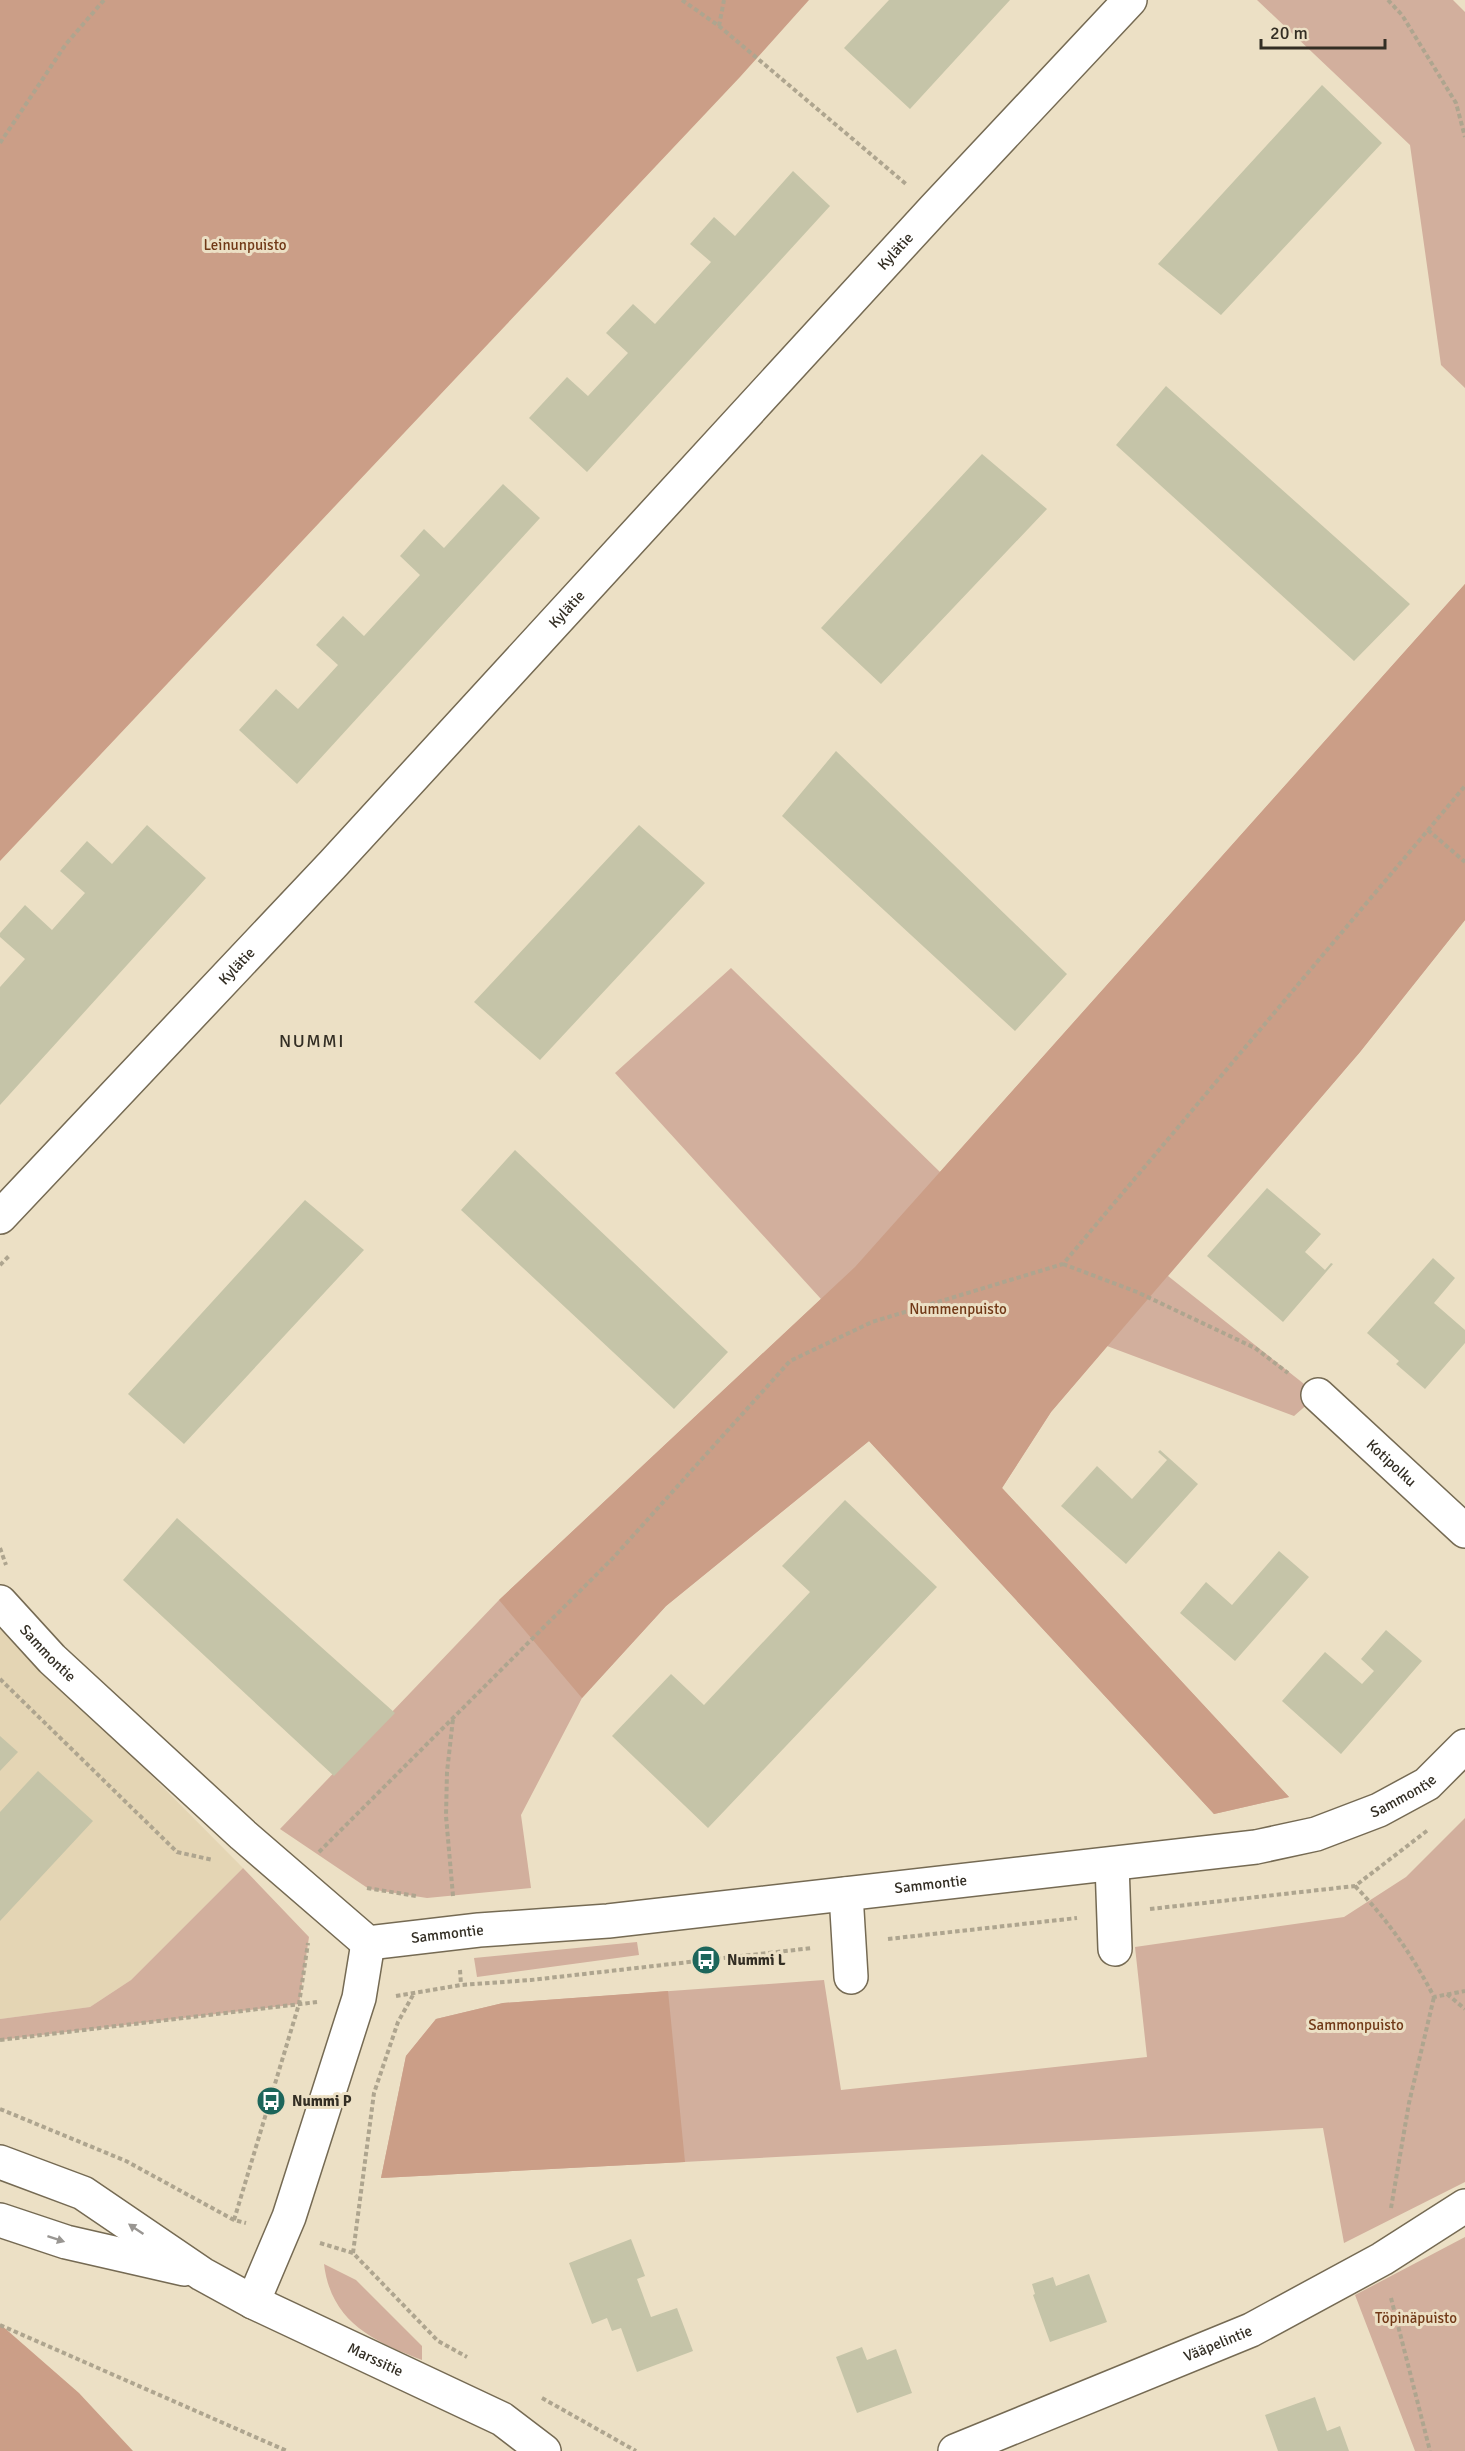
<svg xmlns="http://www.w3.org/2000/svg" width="1465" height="2451" font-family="Signika,sans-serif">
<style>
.built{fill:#e4d5b4}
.green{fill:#d2af9d}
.forest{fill:#cb9e87}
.building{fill:#c5c4a8}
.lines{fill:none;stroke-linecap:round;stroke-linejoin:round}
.minor-casing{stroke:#756a53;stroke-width:36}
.major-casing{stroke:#756a53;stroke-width:36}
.path{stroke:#aea58f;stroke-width:4;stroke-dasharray:4.5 3;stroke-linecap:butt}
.minor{stroke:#fff;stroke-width:33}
.major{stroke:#fff;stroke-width:33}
.oneway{fill:#999692}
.labels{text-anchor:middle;stroke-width:6;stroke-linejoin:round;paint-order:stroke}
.park-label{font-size:15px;fill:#713917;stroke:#ece0c5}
.street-label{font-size:15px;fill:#332e24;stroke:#ece0c5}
.poi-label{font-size:15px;font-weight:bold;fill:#332e24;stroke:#ece0c5;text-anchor:start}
.quarter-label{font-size:18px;letter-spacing:1.5px;fill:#332e24;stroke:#ece0c5}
</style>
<rect width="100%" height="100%" fill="#ece0c5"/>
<path class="built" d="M 0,1623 L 243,1868 L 131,1980 L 90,2007 L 0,2019 Z"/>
<path class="green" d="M 1257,0 L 1453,0 L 1465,12 L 1465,388 L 1441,365 L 1410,145 Z
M 1465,584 L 1465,920 L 1360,1052 L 1168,1276 L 1318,1395 L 1294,1416 L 1107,1346 L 1051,1412 L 1002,1488 L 1289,1797 L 1214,1814 L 869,1441 L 666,1606 L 582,1698 L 521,1815 L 531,1888 L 427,1898 L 369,1889 L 280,1829 L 499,1600 L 821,1299 L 615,1073 L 731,968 L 940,1172 Z
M 1465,1818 L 1465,2182 L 1344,2243 L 1323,2128 L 381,2178 L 406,2056 L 436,2019 L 503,2003 L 824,1980 L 841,2090 L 1147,2057 L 1135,1947 L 1344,1917 L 1406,1877 Z
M 243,1868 L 309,1937 L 299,2004 L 0,2040 L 0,2019 L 90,2007 L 131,1980 Z
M 637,1942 L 639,1955 L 477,1977 L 474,1958 Z
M 1465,2237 L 1465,2451 L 1415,2451 L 1355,2295 Z
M 324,2264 L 356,2280 L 422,2346 L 422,2360 C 373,2341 331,2322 324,2264 Z"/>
<path class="forest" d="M 0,0 L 809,0 L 740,77 L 0,861 Z
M 1465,584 L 1465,920 L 1360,1052 L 1051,1412 L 1002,1488 L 1289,1797 L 1214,1814 L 869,1441 L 666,1606 L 582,1698 L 499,1600 L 855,1267 Z
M 668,1991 L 685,2162 L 381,2178 L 406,2056 L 436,2019 L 503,2003 Z
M 0,2324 L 79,2393 L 133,2451 L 0,2451 Z"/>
<path class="building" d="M 889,0 L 1010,0 L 910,109 L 844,48 Z
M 1322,85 L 1382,143 L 1221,315 L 1158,264 Z
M 793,171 L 830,206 L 587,472 L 529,418 L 567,377 L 588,396 L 628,353 L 606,333 L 633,304 L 655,324 L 711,262 L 690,244 L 714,217 L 735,236 Z
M 1166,386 L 1410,604 L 1354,661 L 1116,445 Z
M 982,454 L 1047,509 L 881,684 L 821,628 Z
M 503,484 L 540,518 L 297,784 L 239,730 L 276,689 L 298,709 L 338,665 L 316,645 L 343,616 L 364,636 L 420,575 L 400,556 L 424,529 L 444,548 Z
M 836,751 L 1067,974 L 1015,1031 L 782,816 Z
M 147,825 L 206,878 L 0,1105 L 0,987 L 25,959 L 0,937 L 0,933 L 25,905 L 52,930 L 85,893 L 60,871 L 87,841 L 112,864 Z
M 639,825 L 705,883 L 540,1060 L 474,1002 Z
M 515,1150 L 728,1352 L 674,1409 L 461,1210 Z
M 1267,1188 L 1321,1234 L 1305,1252 L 1325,1270 L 1331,1263 L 1333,1264 L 1283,1322 L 1207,1256 Z
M 305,1200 L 364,1250 L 184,1444 L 128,1394 Z
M 1433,1258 L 1455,1278 L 1434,1303 L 1465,1330 L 1465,1343 L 1425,1389 L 1396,1364 L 1399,1361 L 1367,1333 Z
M 1160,1450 L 1198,1484 L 1126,1564 L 1061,1506 L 1097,1466 L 1132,1499 L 1167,1460 L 1158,1452 Z
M 845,1500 L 937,1587 L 708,1828 L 612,1736 L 671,1674 L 704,1705 L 810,1592 L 782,1566 Z
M 177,1518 L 395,1713 L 334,1776 L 123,1580 Z
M 1279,1551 L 1309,1577 L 1235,1661 L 1180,1613 L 1206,1582 L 1232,1605 Z
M 1386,1630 L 1422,1661 L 1341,1754 L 1282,1701 L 1325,1652 L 1362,1684 L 1374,1671 L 1361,1659 Z
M 0,1736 L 18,1752 L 0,1771 Z
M 38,1771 L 93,1821 L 0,1921 L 0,1812 Z
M 631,2239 L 645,2276 L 637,2279 L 651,2317 L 677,2308 L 693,2351 L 637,2372 L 621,2328 L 612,2331 L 607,2318 L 592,2324 L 569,2263 Z
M 1089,2274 L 1107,2322 L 1050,2342 L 1033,2295 L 1035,2294 L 1032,2284 L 1053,2277 L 1056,2286 Z
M 862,2347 L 867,2360 L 896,2349 L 912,2393 L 857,2413 L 836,2357 Z
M 1315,2397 L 1327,2431 L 1340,2426 L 1349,2451 L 1278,2451 L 1265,2415 Z"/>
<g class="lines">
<g class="minor-casing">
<g id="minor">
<path id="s1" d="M 0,1217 L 333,864 L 934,209 L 1130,0"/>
<path id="s2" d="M 1318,1395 L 1465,1531"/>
<path id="s3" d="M 0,1602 L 52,1659 L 243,1835 L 368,1943 L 479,1930 L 608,1921 L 1256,1847 L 1316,1834 L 1379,1810 L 1427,1784 L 1465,1746"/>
<path d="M 1112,1864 L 1115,1949"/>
<path d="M 846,1894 L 851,1977"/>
<path d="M 253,2302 L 289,2217 L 359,1998 L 368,1943"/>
<path id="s4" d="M 955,2451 L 1251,2330 L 1382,2259 L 1465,2206"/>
</g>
</g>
<g class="major-casing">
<g id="major">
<path id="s5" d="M 0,2162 L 83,2193 L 202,2274 L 253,2302 L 502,2419 L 544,2451"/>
<path d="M 0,2220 L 66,2242 L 184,2269"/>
</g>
</g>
<path class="path" d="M 682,0 L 719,26 L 906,184
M 1388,0 L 1402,15 L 1456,103 L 1465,137
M 719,26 L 724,0
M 0,143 L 66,44 L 104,0
M 1428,830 L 1465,862
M 1063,1264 L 1137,1292 L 1255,1348 L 1288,1373
M 0,1265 L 10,1255
M 0,1548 L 6,1565
M 0,1679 L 177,1852 L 213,1860
M 319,1852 L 613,1558 L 790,1361 L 872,1322 L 1063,1264 L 1465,786
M 1355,1886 C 1387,1919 1413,1956 1434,1997 L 1465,1991
M 367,1888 L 416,1896
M 453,1896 L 446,1816 L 447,1772 L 453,1719
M 1150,1909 L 1355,1886 L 1428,1830
M 888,1939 L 1077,1918
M 460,1970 L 461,1985
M 1447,1994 L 1465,2009
M 396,1996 L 461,1985 L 531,1980 L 812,1948
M 0,2040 L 317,2002
M 0,2109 L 126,2161 L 234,2220 L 246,2223
M 1391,2208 L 1409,2103 L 1434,1997
M 234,2220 L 299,2004 L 308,1943
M 320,2243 L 353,2253 L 438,2341 L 467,2357
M 353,2253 L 374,2093 L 398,2022 L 413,1995
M 1391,2298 L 1430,2451
M 0,2325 L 287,2451
M 542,2398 L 636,2451"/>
<use href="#minor" class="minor"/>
<use href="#major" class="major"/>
</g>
<defs><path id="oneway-solid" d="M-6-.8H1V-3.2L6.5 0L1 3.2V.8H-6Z" transform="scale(1.5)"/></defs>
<g class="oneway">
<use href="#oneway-solid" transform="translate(136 2229) rotate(-146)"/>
<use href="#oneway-solid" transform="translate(56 2239) rotate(18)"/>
</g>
<defs>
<g id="bus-disc" transform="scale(1.5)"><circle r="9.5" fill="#1d665b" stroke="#ece0c5"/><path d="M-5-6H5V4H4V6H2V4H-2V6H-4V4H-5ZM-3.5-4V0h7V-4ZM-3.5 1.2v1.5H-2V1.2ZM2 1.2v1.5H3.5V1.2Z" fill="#fff"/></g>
</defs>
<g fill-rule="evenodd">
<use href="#bus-disc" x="706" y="1960"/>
<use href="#bus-disc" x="271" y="2101"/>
</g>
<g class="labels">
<g class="park-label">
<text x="245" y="250">Leinunpuisto</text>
<text x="958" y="1314">Nummenpuisto</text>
<text x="1356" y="2030">Sammonpuisto</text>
<text x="1416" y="2323">Töpinäpuisto</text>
</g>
<g class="street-label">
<text dy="5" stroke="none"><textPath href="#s1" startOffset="1317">Kylätie</textPath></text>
<text dy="5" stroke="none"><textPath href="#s1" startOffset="831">Kylätie</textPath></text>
<text dy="5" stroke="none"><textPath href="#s1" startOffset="345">Kylätie</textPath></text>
<text dy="5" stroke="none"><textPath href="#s2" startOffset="100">Kotipolku</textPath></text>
<text dy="5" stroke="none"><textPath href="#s3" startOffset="70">Sammontie</textPath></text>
<text dy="5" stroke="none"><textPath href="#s3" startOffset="1552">Sammontie</textPath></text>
<text dy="5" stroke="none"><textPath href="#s3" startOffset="1068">Sammontie</textPath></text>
<text dy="5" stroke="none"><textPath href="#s3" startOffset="582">Sammontie</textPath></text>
<text dy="5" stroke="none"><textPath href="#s4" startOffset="284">Vääpelintie</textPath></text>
<text dy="5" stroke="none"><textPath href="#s5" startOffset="426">Marssitie</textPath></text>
</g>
<g class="poi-label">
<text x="727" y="1965">Nummi L</text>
<text x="292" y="2106">Nummi P</text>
</g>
<g class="quarter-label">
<text x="312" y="1047">NUMMI</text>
</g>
</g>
<path d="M1261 39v9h124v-9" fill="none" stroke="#332e24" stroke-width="3"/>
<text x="1270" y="39" font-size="18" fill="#332e24" stroke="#ece0c5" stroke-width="4.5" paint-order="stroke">20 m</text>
</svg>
